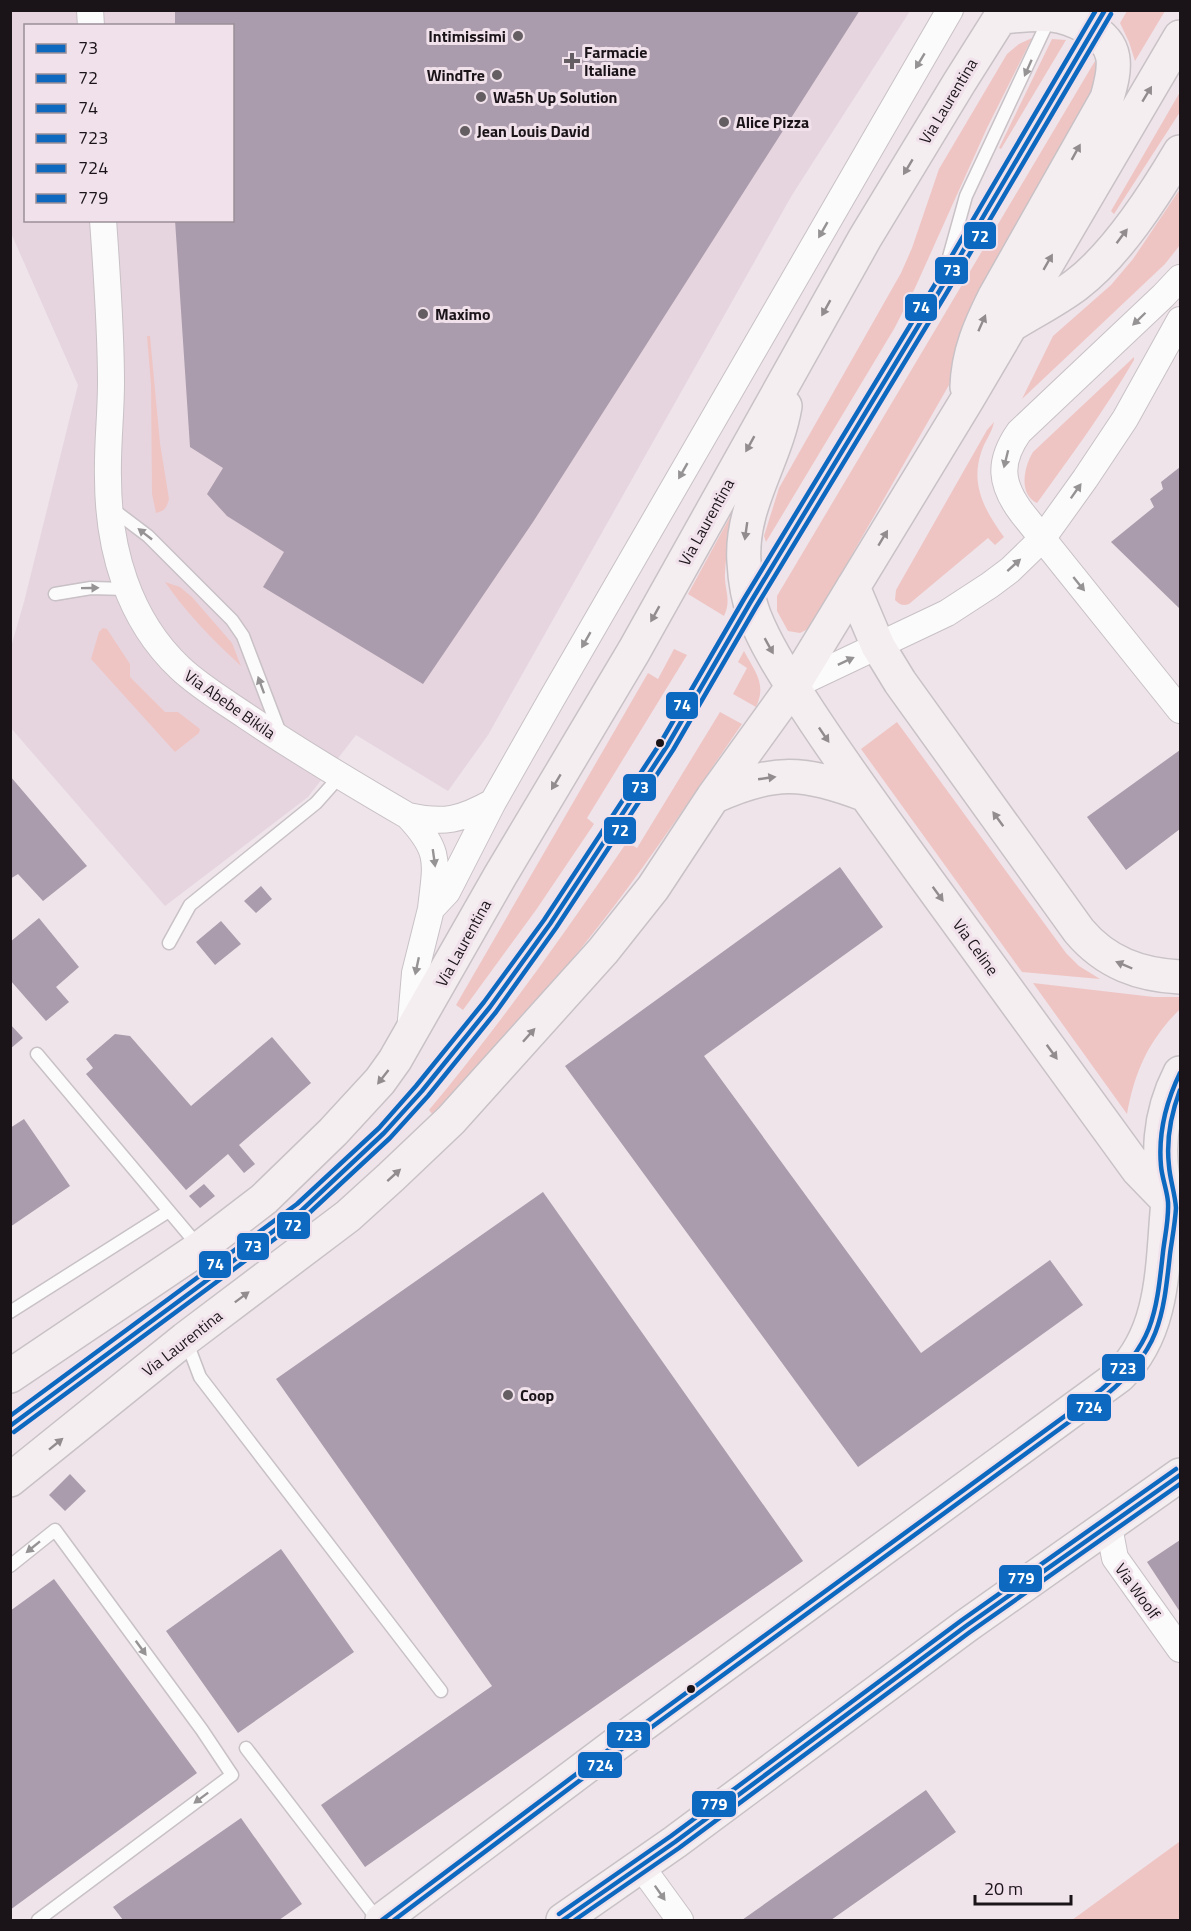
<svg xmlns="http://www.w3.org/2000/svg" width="1191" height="1931" font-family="'Titillium Web',sans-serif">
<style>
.built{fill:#e6d5df;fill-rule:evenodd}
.green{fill:#efc5c4}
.building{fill:#aa9cac}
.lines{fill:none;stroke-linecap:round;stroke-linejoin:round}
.lane-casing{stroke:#c8c1c5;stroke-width:15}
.street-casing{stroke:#c8c1c5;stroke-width:28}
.secondary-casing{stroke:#c8c1c5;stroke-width:36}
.lane{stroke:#fcfbfc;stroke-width:12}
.street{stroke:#fcfbfc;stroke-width:26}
.secondary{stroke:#f4eef1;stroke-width:33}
.bus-1-casing{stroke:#f1e1eb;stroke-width:9}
.bus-2-casing{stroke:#f1e1eb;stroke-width:9}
.bus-3-casing{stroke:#f1e1eb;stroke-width:9}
.bus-4-casing{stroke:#f1e1eb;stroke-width:9}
.bus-5-casing{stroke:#f1e1eb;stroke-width:9}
.bus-6-casing{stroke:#f1e1eb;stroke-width:9}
.bus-1{stroke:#0c69bf;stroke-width:4.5}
.bus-2{stroke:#0c69bf;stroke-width:4.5}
.bus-3{stroke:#0c69bf;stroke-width:4.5}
.bus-4{stroke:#0c69bf;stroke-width:4.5}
.bus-5{stroke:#0c69bf;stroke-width:4.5}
.bus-6{stroke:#0c69bf;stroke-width:4.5}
.oneway{fill:#969395}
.oneway2{fill:#928c8f}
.poi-dot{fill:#645d62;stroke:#f1e1eb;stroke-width:2}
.bus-dot{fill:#1a1418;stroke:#f1e1eb;stroke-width:2}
.labels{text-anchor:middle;stroke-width:6;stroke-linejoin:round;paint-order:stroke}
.poi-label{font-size:16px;font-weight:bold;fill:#1a1418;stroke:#f1e1eb;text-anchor:start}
.street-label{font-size:16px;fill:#1a1418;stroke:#f1e1eb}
.line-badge{stroke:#f1e1eb;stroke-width:2}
.badge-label{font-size:16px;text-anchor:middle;font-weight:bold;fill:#fff}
</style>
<rect width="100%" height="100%" fill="#eee4ea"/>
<path class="built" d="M 10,11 L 910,11 L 792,195 L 488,735 L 448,791 L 356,735 L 308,797 L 165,906 L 11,728 L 11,647 L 24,602 L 78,385 L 11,233 ZM 26,26 L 232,26 L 232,220 L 26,220 Z"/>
<path class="green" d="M 1127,11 L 1165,11 L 1135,61 L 1129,42 L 1120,23 Z
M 1032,38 L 987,128 L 915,288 L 894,329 L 766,542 L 764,536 L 779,488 L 901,273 L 912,248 L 939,169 L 1007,54 L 1019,44 Z
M 1052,39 L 1066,40 L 1001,149 L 999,148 Z
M 1095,61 L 1100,81 L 970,316 L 949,385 L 810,628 L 800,633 L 788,631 L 777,611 L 777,596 Z
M 1180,92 L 1180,112 L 1114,214 L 1111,211 Z
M 1180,189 L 1180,245 L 1165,264 L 1022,399 L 1053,336 L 1111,285 L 1133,259 Z
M 147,336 L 150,336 L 160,443 L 169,499 C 167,507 165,511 156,513 L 152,494 L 151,385 Z
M 1134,357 L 1134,360 C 1105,410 1071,456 1037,503 C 1018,494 1024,467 1033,452 Z
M 994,422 C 992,433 984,442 981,453 C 970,486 986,512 1004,537 L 995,545 L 988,538 L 909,604 C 903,606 900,605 895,600 L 896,590 L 987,430 Z
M 731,515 L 734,515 C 730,534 726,553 725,573 C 724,590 732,599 724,616 L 688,594 Z
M 165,582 L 180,587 L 192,597 L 232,643 L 241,666 C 213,640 187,614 165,582 Z
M 103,628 L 107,629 L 130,664 L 130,677 L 165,712 L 178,712 L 200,729 L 199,733 L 175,752 L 91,659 L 99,632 Z
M 674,649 L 687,655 L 587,818 L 594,824 L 536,910 L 463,1010 L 456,1005 L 648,673 L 658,679 Z
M 744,651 C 755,672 767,684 756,707 L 733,694 L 747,668 L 738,662 Z
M 720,712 L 742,724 C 708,773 675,823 640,871 C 578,957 507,1039 432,1114 L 429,1110 C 500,1025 564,934 627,842 L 637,848 Z
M 897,722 L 1066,953 L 1079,966 L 1100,979 L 1022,972 L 861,749 Z
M 1033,983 L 1154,997 L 1180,997 L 1180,1009 C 1149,1040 1135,1070 1127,1114 Z
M 1179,1842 L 1180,1844 L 1180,1920 L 1072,1920 Z"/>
<path class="building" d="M 175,10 L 860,10 L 533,522 L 423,684 L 263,587 L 284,552 L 227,516 L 207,494 L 223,468 L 190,447 L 175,220 L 232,220 L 232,26 L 175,26 Z
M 1180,467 L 1180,609 L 1111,542 L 1154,507 L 1150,499 L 1163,489 L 1161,482 Z
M 1180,750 L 1180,829 L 1126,870 L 1087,817 Z
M 10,776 L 87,866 L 43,901 L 18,874 L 10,879 Z
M 840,867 L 883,927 L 704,1056 L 921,1353 L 1050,1260 L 1083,1305 L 858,1467 L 565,1066 Z
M 261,886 L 272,899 L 256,913 L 244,901 Z
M 39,918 L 79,967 L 56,987 L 69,1002 L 46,1021 L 10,980 L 10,942 Z
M 221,921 L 241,944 L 215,965 L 196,942 Z
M 10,1024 L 23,1038 L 10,1049 Z
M 115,1034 L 130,1036 L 191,1106 L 272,1037 L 311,1083 L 239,1145 L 255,1164 L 244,1173 L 228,1154 L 186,1190 L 86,1074 L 93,1068 L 86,1059 Z
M 24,1119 L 70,1186 L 10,1227 L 10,1128 Z
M 204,1184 L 215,1196 L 200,1208 L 189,1196 Z
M 543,1192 L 803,1561 L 365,1867 L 321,1805 L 492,1686 L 276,1379 Z
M 70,1474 L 86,1491 L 65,1511 L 49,1495 Z
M 1180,1540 L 1180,1612 L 1147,1562 Z
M 281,1549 L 354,1652 L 238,1733 L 166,1631 Z
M 54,1579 L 197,1773 L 10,1910 L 10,1611 Z
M 926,1790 L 956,1832 L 831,1920 L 742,1920 Z
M 241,1818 L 302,1904 L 279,1920 L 123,1920 L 113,1907 Z"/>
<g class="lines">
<g class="lane-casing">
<path id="lane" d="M 944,275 L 966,196 L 1050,17
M 111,508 L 148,536 L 232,620 L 243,636 L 280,733
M 55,594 L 91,588 L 126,589
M 169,943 L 190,905 L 316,803 L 340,776
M 37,1054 L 200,1248
M 10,1312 L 169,1211
M 186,1340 L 200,1377 L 441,1691
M 10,1426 L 302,1210 L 384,1133 L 422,1091 L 490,1007 L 550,924 L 667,746 L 750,603 L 940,290 L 1105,10
M 10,1566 L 55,1530 L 202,1730 L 232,1775 L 38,1920
M 246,1748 L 378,1920"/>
</g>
<g class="street-casing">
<path id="street" d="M 90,10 L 91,26
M 103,220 C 107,275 111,329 111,383 C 111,415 107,447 108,478 C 108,548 128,619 180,668 C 199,686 224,701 246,716 C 298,751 353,784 408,816 C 442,852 436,863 431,909
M 1180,278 L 1163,296 L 1019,432 C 998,462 1000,484 1022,513 L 1180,710
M 793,686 L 947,613 L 990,585 L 1010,570 L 1042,539 L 1085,479 L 1125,419 L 1180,320
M 408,816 C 444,824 461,820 493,802
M 410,1032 L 415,973 L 431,909 L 447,892 L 493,802 L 551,700 L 950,10
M 1109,1527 L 1115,1558 L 1180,1649
M 640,1865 L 680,1920"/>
</g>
<g class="secondary-casing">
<path id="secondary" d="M 1013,324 C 1034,311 1056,300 1076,285 C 1117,254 1154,196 1180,152
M 967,387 C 968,353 980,326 995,296 L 1107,98 C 1116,67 1120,44 1087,27 C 1076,21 1065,16 1052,15 C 1036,13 1017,16 1001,17
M 785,406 C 776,460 740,506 744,562 C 745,580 748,599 754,615 C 765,643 782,670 798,695 C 837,757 882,817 925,877 C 996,974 1067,1072 1138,1170 L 1168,1201
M 853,587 L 878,646 L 900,682 L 1079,931 C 1106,963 1140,975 1180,977
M 713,797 C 774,769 804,771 866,795
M 1169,1203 C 1155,1159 1159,1114 1180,1073
M 10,1376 L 200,1248 L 264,1199 L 333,1132 L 380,1081 L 395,1060 L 500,876 L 634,651 L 865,238 L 959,83 L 1005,10
M 10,1480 L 185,1339 L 348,1216 L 391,1177 L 451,1120 L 603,951 L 653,888 L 713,797 L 793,686 L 967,400 L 1180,37
M 382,1920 L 615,1745 L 1119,1376 C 1166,1330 1162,1262 1168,1201
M 563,1920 L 675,1842 L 966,1626 L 1180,1475"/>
</g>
<use href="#lane" class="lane"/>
<use href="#street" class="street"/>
<use href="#secondary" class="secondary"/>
<g class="bus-1-casing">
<path id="bus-1" d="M 10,1426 L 302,1210 L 384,1133 L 422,1091 L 490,1007 L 550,924 L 667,746 L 750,603 L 940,290 L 1105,10"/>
</g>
<g class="bus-2-casing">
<path id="bus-2" d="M 14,1432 L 307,1215 L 390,1138 L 428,1096 L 496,1012 L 556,928 L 673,750 L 756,607 L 946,294 L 1111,14"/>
</g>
<g class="bus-3-casing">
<path id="bus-3" d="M 10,1416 L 297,1204 L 379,1128 L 416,1086 L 484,1002 L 544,920 L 661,742 L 744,599 L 934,286 L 1096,10"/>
</g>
<g class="bus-4-casing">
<path id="bus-4" d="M 382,1920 L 615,1745 L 1102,1389 C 1153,1345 1156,1316 1163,1252 C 1165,1235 1169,1219 1168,1202 C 1167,1190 1162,1178 1161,1166 C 1158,1133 1166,1102 1180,1073
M 563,1920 L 675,1842 L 966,1626 L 1180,1475"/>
</g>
<g class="bus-5-casing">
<path id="bus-5" d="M 394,1920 L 619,1751 L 1106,1395 C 1159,1351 1163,1320 1170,1254 C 1172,1239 1175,1224 1176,1208 C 1175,1193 1170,1180 1169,1166 C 1166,1140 1171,1114 1180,1090
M 575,1920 L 679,1848 L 970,1632 L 1180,1484"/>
</g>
<g class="bus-6-casing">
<path id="bus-6" d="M 559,1914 L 671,1836 L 962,1620 L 1176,1469"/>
</g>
<use href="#bus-1" class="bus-1"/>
<use href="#bus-2" class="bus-2"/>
<use href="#bus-3" class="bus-3"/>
<use href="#bus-4" class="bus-4"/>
<use href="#bus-5" class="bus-5"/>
<use href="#bus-6" class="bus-6"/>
</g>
<defs><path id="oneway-solid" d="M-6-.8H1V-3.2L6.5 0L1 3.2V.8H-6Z" transform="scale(1.5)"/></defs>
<g class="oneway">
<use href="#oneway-solid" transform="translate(920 61) rotate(121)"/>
<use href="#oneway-solid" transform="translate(1028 68) rotate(114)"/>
<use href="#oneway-solid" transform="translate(823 230) rotate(120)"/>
<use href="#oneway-solid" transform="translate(1139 319) rotate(136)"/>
<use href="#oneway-solid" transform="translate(1006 459) rotate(104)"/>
<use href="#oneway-solid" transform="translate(683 471) rotate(120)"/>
<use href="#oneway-solid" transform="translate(1076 491) rotate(-55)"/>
<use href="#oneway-solid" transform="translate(145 534) rotate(-142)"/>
<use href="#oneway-solid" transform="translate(1014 565) rotate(-42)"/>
<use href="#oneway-solid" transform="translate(1079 584) rotate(51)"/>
<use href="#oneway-solid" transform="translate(90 588) rotate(-1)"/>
<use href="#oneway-solid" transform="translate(586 640) rotate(120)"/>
<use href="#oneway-solid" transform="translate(846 661) rotate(-25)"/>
<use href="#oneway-solid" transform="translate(261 685) rotate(-110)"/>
<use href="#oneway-solid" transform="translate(434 858) rotate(82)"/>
<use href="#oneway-solid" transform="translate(417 966) rotate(102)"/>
<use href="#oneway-solid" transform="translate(33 1547) rotate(141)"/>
<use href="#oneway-solid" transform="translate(141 1648) rotate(54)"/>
<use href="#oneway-solid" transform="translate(201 1798) rotate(143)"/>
<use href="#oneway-solid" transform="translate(660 1893) rotate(55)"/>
</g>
<g class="oneway2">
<use href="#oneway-solid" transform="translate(1147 94) rotate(-59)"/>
<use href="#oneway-solid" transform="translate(1076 152) rotate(-61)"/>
<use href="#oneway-solid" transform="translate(908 167) rotate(121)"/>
<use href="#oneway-solid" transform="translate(1122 236) rotate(-53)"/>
<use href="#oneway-solid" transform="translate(1048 262) rotate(-60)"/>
<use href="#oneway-solid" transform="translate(826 308) rotate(119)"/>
<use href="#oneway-solid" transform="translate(982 323) rotate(-66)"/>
<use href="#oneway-solid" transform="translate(750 444) rotate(119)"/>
<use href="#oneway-solid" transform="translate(746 531) rotate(98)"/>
<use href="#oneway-solid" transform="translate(883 538) rotate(-59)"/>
<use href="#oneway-solid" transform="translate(655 614) rotate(119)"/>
<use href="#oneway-solid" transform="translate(769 646) rotate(61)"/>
<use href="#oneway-solid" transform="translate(824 735) rotate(56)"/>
<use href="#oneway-solid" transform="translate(767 778) rotate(-8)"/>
<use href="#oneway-solid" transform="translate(556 782) rotate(121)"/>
<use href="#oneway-solid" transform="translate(998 819) rotate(-126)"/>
<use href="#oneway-solid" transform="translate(938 894) rotate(54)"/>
<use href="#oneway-solid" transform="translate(1124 965) rotate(-157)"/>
<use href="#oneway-solid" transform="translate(529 1035) rotate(-48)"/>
<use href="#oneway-solid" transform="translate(1052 1052) rotate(54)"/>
<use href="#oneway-solid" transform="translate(383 1077) rotate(128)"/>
<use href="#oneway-solid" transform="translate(394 1175) rotate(-42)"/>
<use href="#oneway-solid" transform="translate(242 1297) rotate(-37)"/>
<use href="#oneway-solid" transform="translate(56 1444) rotate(-39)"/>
</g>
<g class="poi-dot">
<circle cx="518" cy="36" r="6"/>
<path d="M569 52h6v6h6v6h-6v6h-6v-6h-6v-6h6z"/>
<circle cx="497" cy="75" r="6"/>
<circle cx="481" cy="97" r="6"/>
<circle cx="724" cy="122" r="6"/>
<circle cx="465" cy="131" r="6"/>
<circle cx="423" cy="314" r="6"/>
<circle cx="508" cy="1395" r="6"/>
</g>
<g class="bus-dot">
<circle cx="660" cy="743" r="5"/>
<circle cx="691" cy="1689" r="5"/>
</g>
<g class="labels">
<g class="poi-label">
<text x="506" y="42" text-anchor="end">Intimissimi</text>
<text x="584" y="58">Farmacie<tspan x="584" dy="18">Italiane</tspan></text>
<text x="485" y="81" text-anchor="end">WindTre</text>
<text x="493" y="103">Wa5h Up Solution</text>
<text x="736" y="128">Alice Pizza</text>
<text x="477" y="137">Jean Louis David</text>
<text x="435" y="320">Maximo</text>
<text x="520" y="1401">Coop</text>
</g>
<g class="street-label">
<text transform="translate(948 101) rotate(-59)" y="6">Via Laurentina</text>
<text transform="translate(706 522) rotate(-61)" y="6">Via Laurentina</text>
<text transform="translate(230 704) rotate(35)" y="6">Via Abebe Bikila</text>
<text transform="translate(463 943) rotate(-61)" y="6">Via Laurentina</text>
<text transform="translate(976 947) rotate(54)" y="6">Via Celine</text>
<text transform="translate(182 1343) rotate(-38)" y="6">Via Laurentina</text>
<text transform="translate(1138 1591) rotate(54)" y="6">Via Woolf</text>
</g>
</g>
<g class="line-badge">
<rect x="963" y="221" width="34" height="29" rx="6" fill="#0c69bf"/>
<rect x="934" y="256" width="35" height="29" rx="6" fill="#0c69bf"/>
<rect x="904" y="293" width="34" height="29" rx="6" fill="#0c69bf"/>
<rect x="665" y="691" width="34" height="29" rx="6" fill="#0c69bf"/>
<rect x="622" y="773" width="35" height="29" rx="6" fill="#0c69bf"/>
<rect x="603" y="816" width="34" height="29" rx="6" fill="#0c69bf"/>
<rect x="276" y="1211" width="35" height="29" rx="6" fill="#0c69bf"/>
<rect x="236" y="1232" width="34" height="29" rx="6" fill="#0c69bf"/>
<rect x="198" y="1250" width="34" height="29" rx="6" fill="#0c69bf"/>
<rect x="1101" y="1353" width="45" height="29" rx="6" fill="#0c69bf"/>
<rect x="1066" y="1393" width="46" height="29" rx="6" fill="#0c69bf"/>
<rect x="998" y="1564" width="45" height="29" rx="6" fill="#0c69bf"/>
<rect x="606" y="1721" width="45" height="28" rx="6" fill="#0c69bf"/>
<rect x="577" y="1751" width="46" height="28" rx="6" fill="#0c69bf"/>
<rect x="691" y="1790" width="46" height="28" rx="6" fill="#0c69bf"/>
</g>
<g class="badge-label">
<text x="980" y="242">72</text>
<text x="952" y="276">73</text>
<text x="921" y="313">74</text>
<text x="682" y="711">74</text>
<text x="640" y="793">73</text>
<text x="620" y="836">72</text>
<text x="293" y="1231">72</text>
<text x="253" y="1252">73</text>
<text x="215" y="1270">74</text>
<text x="1123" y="1374">723</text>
<text x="1089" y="1413">724</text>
<text x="1021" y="1584">779</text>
<text x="629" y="1741">723</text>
<text x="600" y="1771">724</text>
<text x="714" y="1810">779</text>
</g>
<rect width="1191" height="1931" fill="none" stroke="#1a1418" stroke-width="24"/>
<rect x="24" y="24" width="210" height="198" fill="#f1e1eb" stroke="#9b8f97" stroke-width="1.5"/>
<rect x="36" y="44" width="30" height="9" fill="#0c69bf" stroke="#9b8f97" stroke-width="1.5"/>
<text x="78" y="54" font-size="18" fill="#1a1418">73</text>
<rect x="36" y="74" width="30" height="9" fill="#0c69bf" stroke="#9b8f97" stroke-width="1.5"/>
<text x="78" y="84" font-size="18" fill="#1a1418">72</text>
<rect x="36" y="104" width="30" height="9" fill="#0c69bf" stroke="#9b8f97" stroke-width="1.5"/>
<text x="78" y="114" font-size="18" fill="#1a1418">74</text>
<rect x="36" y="134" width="30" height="9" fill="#0c69bf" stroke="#9b8f97" stroke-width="1.5"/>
<text x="78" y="144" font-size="18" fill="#1a1418">723</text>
<rect x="36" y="164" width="30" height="9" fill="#0c69bf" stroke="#9b8f97" stroke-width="1.5"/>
<text x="78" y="174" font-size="18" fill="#1a1418">724</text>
<rect x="36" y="194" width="30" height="9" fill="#0c69bf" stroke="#9b8f97" stroke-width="1.5"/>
<text x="78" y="204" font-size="18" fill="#1a1418">779</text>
<path d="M975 1895v9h96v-9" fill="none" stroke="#1a1418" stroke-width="3"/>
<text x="984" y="1895" font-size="18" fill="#1a1418" stroke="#f1e1eb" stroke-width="4.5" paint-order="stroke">20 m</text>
</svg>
